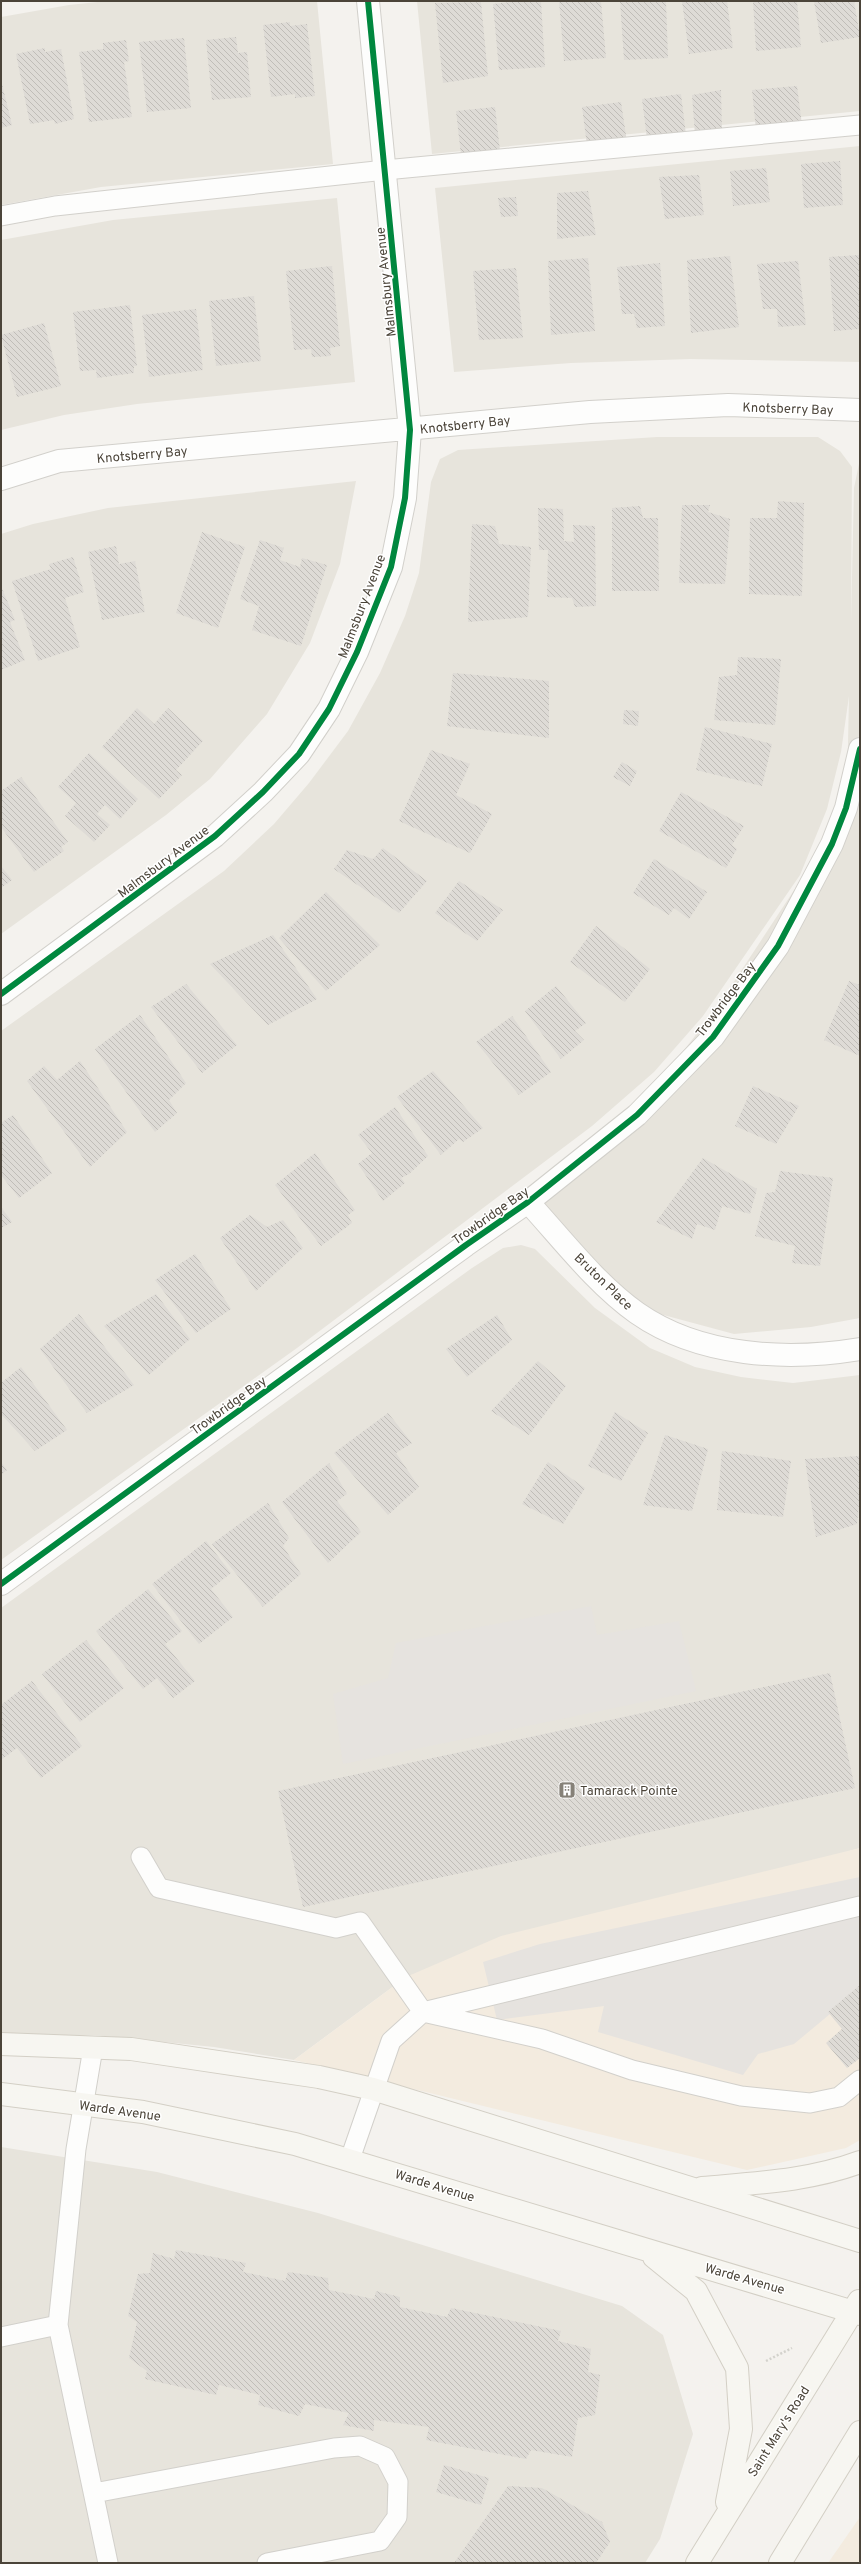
<svg xmlns="http://www.w3.org/2000/svg" width="861" height="2564" font-family="Overpass,sans-serif">
<style>
.residential{fill:#e7e4dc}
.commercial{fill:#f3ebdf}
.parking{fill:#e6e3df}
.building{fill:url(#building-back-hatch)}
.lines{fill:none;stroke-linecap:round;stroke-linejoin:round}
.lane-casing{stroke:#d2d0cb;stroke-width:21}
.street-casing{stroke:#d2d0cb;stroke-width:24}
.secondary-casing{stroke:#d3cfc5;stroke-width:24}
.path{stroke:#d3d2cc;stroke-width:2.5;stroke-dasharray:2 2;stroke-linecap:butt}
.lane{stroke:#fdfdfc;stroke-width:19}
.street{stroke:#fdfdfc;stroke-width:22}
.secondary{stroke:#f7f6f1;stroke-width:22}
.cycleway-casing{stroke:#fff;stroke-width:8}
.cycleway{stroke:#00873e;stroke-width:6}
.labels{text-anchor:middle;stroke-width:3;stroke-linejoin:round;paint-order:stroke}
.street-label{font-size:13px;fill:#4b4439;stroke:#fff}
.poi-label{font-size:13px;fill:#4b4439;stroke:#fff;text-anchor:start}
</style>
<defs>
<pattern id="building-back-hatch" width="6" height="6" patternUnits="userSpaceOnUse"><rect width="6" height="6" fill="#dedbd6"/><path d="M-1 5l2 2M0 0l6 6M5-1l2 2" fill="none" stroke="#c0bdb8"/></pattern>
</defs>
<rect width="100%" height="100%" fill="#f4f2ee"/>
<path class="residential" d="M 107,1 L 317,1 L 333,164 L 101,187 L 1,205 L 1,17 L 69,5 Z
M 417,1 L 860,1 L 860,111 L 432,154 Z
M 860,146 L 860,362 L 690,359 L 571,363 L 454,372 L 435,188 Z
M 337,198 L 355,382 L 137,404 L 64,415 L 1,430 L 1,240 L 113,220 Z
M 657,437 L 818,437 L 840,451 L 852,467 L 851,623 L 854,488 L 860,459 L 860,1318 L 811,1327 L 734,1334 L 656,1313 L 608,1287 L 538,1203 L 603,1133 L 677,1059 L 716,1009 L 825,843 L 847,791 L 849,696 L 841,752 L 827,809 L 800,875 L 703,1016 L 654,1072 L 592,1126 L 297,1348 L 1,1560 L 1,1031 L 224,871 L 274,824 L 309,783 L 348,731 L 380,673 L 405,616 L 419,573 L 431,482 L 440,459 L 458,450 Z
M 356,481 L 340,564 L 310,643 L 267,714 L 210,779 L 166,815 L 1,934 L 1,534 L 33,524 L 108,508 Z
M 521,1245 L 535,1249 L 595,1308 L 650,1348 L 695,1367 L 741,1377 L 793,1383 L 860,1375 L 860,1848 L 406,1977 L 294,2060 L 214,2047 L 94,2035 L 1,2035 L 1,1608 L 472,1268 L 503,1248 Z
M 1,2147 L 157,2172 L 318,2213 L 622,2306 L 663,2335 L 693,2434 L 660,2539 L 645,2563 L 1,2563 Z"/>
<path class="commercial" d="M 860,1848 L 860,2140 L 846,2148 L 747,2170 L 294,2060 L 406,1977 L 501,1936 Z
M 860,2517 L 860,2563 L 828,2563 Z"/>
<path class="parking" d="M 591,1606 L 597,1635 L 679,1621 L 696,1691 L 343,1764 L 333,1694 L 388,1678 L 396,1643 Z
M 860,1877 L 860,1989 L 794,2044 L 758,2054 L 743,2075 L 598,2032 L 604,2006 L 497,2020 L 483,1962 L 540,1944 Z"/>
<path class="building" d="M 518,1 L 541,1 L 545,67 L 499,70 L 493,4 Z
M 559,1 L 601,1 L 606,58 L 564,61 Z
M 620,1 L 666,1 L 668,58 L 624,60 Z
M 682,1 L 727,1 L 733,48 L 689,54 Z
M 753,1 L 797,1 L 801,47 L 756,51 Z
M 814,1 L 854,1 L 860,37 L 821,43 Z
M 481,2 L 488,76 L 443,83 L 435,3 Z
M 290,22 L 290,26 L 307,24 L 315,96 L 295,98 L 295,94 L 271,97 L 263,25 Z
M 236,37 L 238,53 L 247,52 L 251,97 L 212,100 L 206,40 Z
M 184,38 L 191,108 L 147,112 L 139,42 Z
M 126,40 L 129,61 L 124,62 L 132,117 L 89,122 L 79,52 L 103,49 L 103,43 Z
M 45,48 L 45,52 L 61,49 L 74,119 L 55,124 L 54,120 L 30,124 L 16,54 Z
M 1,80 L 12,125 L 1,128 Z
M 797,86 L 802,125 L 756,130 L 752,90 Z
M 721,90 L 722,131 L 695,135 L 692,95 Z
M 681,94 L 686,135 L 647,139 L 642,99 Z
M 621,102 L 627,142 L 587,145 L 582,107 Z
M 495,107 L 500,151 L 461,155 L 456,111 Z
M 840,161 L 843,205 L 804,208 L 801,164 Z
M 766,168 L 770,202 L 733,206 L 730,171 Z
M 699,175 L 704,215 L 665,219 L 659,177 Z
M 588,191 L 596,235 L 557,239 L 557,193 Z
M 516,197 L 518,216 L 501,217 L 498,198 Z
M 860,255 L 860,329 L 834,331 L 829,257 Z
M 730,256 L 739,327 L 691,333 L 687,260 Z
M 588,258 L 595,331 L 551,335 L 548,261 Z
M 798,261 L 806,325 L 778,327 L 777,309 L 763,309 L 757,264 Z
M 660,263 L 665,326 L 637,328 L 634,314 L 622,314 L 617,267 Z
M 332,266 L 340,346 L 330,348 L 331,356 L 312,357 L 311,349 L 294,350 L 286,271 Z
M 516,268 L 523,338 L 479,340 L 473,271 Z
M 254,296 L 261,361 L 216,366 L 209,301 Z
M 130,305 L 137,366 L 134,366 L 134,373 L 97,378 L 96,370 L 80,371 L 73,312 Z
M 196,309 L 203,370 L 149,377 L 142,315 Z
M 44,323 L 61,386 L 17,397 L 1,335 Z
M 778,501 L 804,503 L 802,596 L 749,594 L 750,518 L 777,518 Z
M 682,505 L 710,505 L 708,512 L 730,519 L 725,584 L 679,583 Z
M 640,506 L 643,518 L 658,518 L 659,591 L 612,591 L 612,508 Z
M 538,508 L 563,509 L 564,541 L 574,542 L 573,525 L 595,526 L 596,606 L 575,607 L 572,598 L 547,597 L 548,550 L 539,550 Z
M 472,524 L 495,526 L 499,544 L 531,547 L 528,617 L 468,622 Z
M 202,532 L 245,547 L 218,628 L 176,613 Z
M 260,540 L 284,548 L 280,560 L 300,567 L 302,558 L 327,565 L 301,646 L 252,630 L 259,606 L 240,599 Z
M 116,546 L 119,564 L 135,561 L 145,612 L 102,620 L 88,552 Z
M 73,557 L 84,592 L 65,598 L 80,647 L 38,661 L 12,581 L 51,569 L 49,564 Z
M 1,586 L 15,620 L 10,622 L 25,660 L 1,670 Z
M 738,657 L 781,659 L 775,725 L 714,720 L 719,677 L 737,675 Z
M 453,673 L 549,681 L 549,738 L 447,726 Z
M 137,708 L 154,724 L 168,708 L 203,741 L 176,770 L 182,775 L 159,799 L 102,747 Z
M 624,710 L 639,711 L 638,726 L 623,724 Z
M 705,727 L 772,744 L 762,786 L 696,770 Z
M 431,750 L 470,764 L 456,795 L 492,814 L 470,853 L 399,821 Z
M 89,753 L 138,799 L 120,819 L 105,805 L 97,814 L 110,825 L 94,842 L 65,816 L 76,803 L 58,787 Z
M 622,762 L 637,771 L 630,786 L 613,777 Z
M 21,777 L 68,842 L 61,847 L 64,851 L 34,872 L 1,827 L 1,791 Z
M 681,792 L 744,826 L 732,845 L 737,849 L 726,868 L 659,831 Z
M 383,848 L 427,881 L 399,913 L 334,869 L 347,850 L 373,859 Z
M 654,859 L 707,892 L 689,919 L 674,908 L 669,915 L 633,893 Z
M 1,866 L 12,880 L 1,888 Z
M 459,881 L 503,910 L 477,941 L 435,913 Z
M 326,892 L 380,945 L 326,991 L 279,938 Z
M 596,926 L 650,969 L 625,1002 L 570,962 Z
M 273,935 L 317,999 L 268,1025 L 210,964 Z
M 849,981 L 860,985 L 860,1056 L 824,1040 Z
M 186,984 L 237,1045 L 202,1073 L 151,1007 Z
M 556,986 L 586,1023 L 575,1031 L 584,1040 L 561,1059 L 525,1011 Z
M 140,1015 L 186,1083 L 169,1100 L 177,1113 L 155,1132 L 95,1049 Z
M 512,1016 L 551,1072 L 519,1095 L 476,1042 Z
M 80,1061 L 127,1132 L 90,1167 L 27,1081 L 44,1066 L 57,1080 Z
M 433,1071 L 483,1128 L 463,1142 L 459,1139 L 441,1155 L 397,1097 Z
M 753,1086 L 799,1106 L 776,1144 L 735,1126 Z
M 395,1107 L 428,1156 L 409,1174 L 401,1178 L 405,1183 L 383,1201 L 358,1164 L 372,1153 L 358,1135 Z
M 13,1115 L 52,1173 L 19,1198 L 1,1175 L 1,1123 Z
M 315,1153 L 355,1210 L 348,1215 L 352,1223 L 321,1246 L 275,1185 Z
M 703,1158 L 757,1189 L 750,1214 L 722,1206 L 715,1230 L 697,1224 L 692,1239 L 656,1222 Z
M 780,1171 L 833,1178 L 820,1266 L 792,1263 L 795,1246 L 755,1236 L 766,1193 L 775,1192 Z
M 1,1207 L 12,1222 L 1,1228 Z
M 250,1215 L 267,1227 L 283,1220 L 303,1248 L 256,1291 L 220,1238 Z
M 195,1254 L 231,1309 L 196,1333 L 155,1280 Z
M 156,1294 L 190,1339 L 149,1375 L 104,1326 Z
M 79,1314 L 134,1385 L 87,1413 L 40,1349 Z
M 497,1315 L 512,1340 L 467,1377 L 446,1349 Z
M 538,1361 L 566,1386 L 529,1435 L 491,1411 Z
M 21,1367 L 67,1430 L 35,1451 L 1,1414 L 1,1383 Z
M 615,1412 L 648,1433 L 621,1481 L 588,1466 Z
M 388,1413 L 412,1443 L 396,1453 L 419,1487 L 388,1515 L 334,1453 Z
M 665,1435 L 708,1449 L 692,1511 L 643,1505 Z
M 722,1451 L 791,1461 L 783,1517 L 717,1510 Z
M 860,1456 L 860,1496 L 857,1524 L 816,1537 L 805,1459 Z
M 1,1462 L 7,1470 L 1,1475 Z
M 548,1462 L 585,1488 L 563,1524 L 522,1504 Z
M 329,1463 L 347,1494 L 337,1501 L 361,1532 L 328,1563 L 282,1502 Z
M 268,1503 L 289,1538 L 283,1546 L 301,1574 L 263,1607 L 212,1544 Z
M 206,1541 L 231,1573 L 211,1589 L 233,1617 L 199,1644 L 152,1584 Z
M 148,1589 L 182,1631 L 165,1644 L 195,1681 L 173,1698 L 157,1678 L 143,1689 L 96,1631 Z
M 86,1640 L 124,1688 L 80,1722 L 42,1674 Z
M 830,1673 L 855,1788 L 303,1907 L 278,1791 Z
M 32,1681 L 82,1746 L 41,1778 L 17,1748 L 1,1760 L 1,1705 Z
M 860,1985 L 860,2058 L 847,2068 L 826,2043 L 842,2029 L 828,2012 Z
M 176,2250 L 246,2263 L 243,2272 L 285,2281 L 288,2272 L 328,2278 L 329,2290 L 374,2299 L 376,2291 L 400,2297 L 400,2307 L 447,2317 L 451,2308 L 561,2331 L 558,2341 L 591,2349 L 588,2372 L 600,2375 L 595,2415 L 578,2418 L 572,2457 L 531,2450 L 526,2459 L 426,2440 L 429,2427 L 374,2420 L 374,2431 L 343,2425 L 349,2413 L 305,2404 L 299,2416 L 258,2405 L 260,2395 L 219,2385 L 216,2395 L 145,2379 L 147,2371 L 129,2358 L 137,2322 L 128,2316 L 138,2274 L 150,2273 L 153,2253 L 174,2259 Z
M 444,2465 L 489,2478 L 481,2505 L 436,2492 Z
M 508,2486 L 542,2488 L 602,2522 L 610,2542 L 596,2563 L 454,2563 Z"/>
<g class="lines">
<g class="lane-casing">
<path id="lane" d="M 1,216 L 55,206 L 385,170 L 860,125
M 141,1857 L 159,1888 L 336,1928 L 360,1922 L 423,2012 L 542,2039 L 632,2070 L 741,2096 L 810,2103 L 839,2097 L 860,2080
M 93,2048 L 76,2149 L 58,2325 L 108,2563
M 350,2159 L 391,2041 L 423,2012 L 860,1906
M 1,2337 L 58,2325
M 94,2493 L 334,2448 L 360,2446 L 385,2457 L 398,2482 L 397,2517 L 380,2541 L 267,2563"/>
</g>
<g class="street-casing">
<path id="street" d="M 1,479 L 59,461 L 590,412 L 728,405 L 860,410
M 1,994 L 215,836 L 263,792 L 299,754 L 329,709 L 357,652 L 391,567 L 405,498 L 410,430 L 368,1
M 528,1202 C 562,1239 596,1284 637,1313 C 700,1357 787,1361 860,1349
M 1,1584 L 466,1245 L 528,1202 L 637,1115 L 713,1037 L 778,946 L 832,844 L 846,808 L 860,749"/>
</g>
<g class="secondary-casing">
<path id="secondary" d="M 1,2044 L 131,2049 L 319,2077 L 373,2089 L 860,2241
M 1,2094 L 143,2112 L 295,2144 L 860,2314
M 702,2188 C 755,2183 809,2181 860,2162
M 654,2257 L 696,2291 L 737,2368 L 741,2429 L 727,2502
M 697,2563 L 859,2301
M 780,2563 L 860,2432"/>
</g>
<path class="path" d="M 766,2361 L 792,2348"/>
<use href="#lane" class="lane"/>
<use href="#street" class="street"/>
<use href="#secondary" class="secondary"/>
<g class="cycleway-casing">
<path id="cycleway" d="M 1,994 L 215,836 L 263,792 L 299,754 L 329,709 L 357,652 L 391,567 L 405,498 L 410,430 L 368,1
M 1,1584 L 466,1245 L 528,1202 L 637,1115 L 713,1037 L 778,946 L 832,844 L 846,808 L 860,749"/>
</g>
<use href="#cycleway" class="cycleway"/>
</g>
<defs>
<g id="building-square" transform="scale(0.9)"><rect x="-9" y="-9" width="18" height="18" rx="4" fill="#868178" stroke="#fff"/><path d="M-4-6H4V6H1V3H-1V6H-4ZM-2.5-4.3h1.7v1.8h-1.7ZM.8-4.3h1.7v1.8H.8ZM-2.5-1h1.7V.8h-1.7ZM.8-1h1.7V.8H.8Z" fill="#fff"/></g>
</defs>
<g fill-rule="evenodd">
<use href="#building-square" x="567" y="1790"/>
</g>
<g class="labels">
<g class="street-label">
<text transform="translate(385 282) rotate(-96)" y="5">Malmsbury Avenue</text>
<text transform="translate(788 408) rotate(2)" y="5">Knotsberry Bay</text>
<text transform="translate(465 424) rotate(-6)" y="5">Knotsberry Bay</text>
<text transform="translate(142 454) rotate(-5)" y="5">Knotsberry Bay</text>
<text transform="translate(361 606) rotate(-69)" y="5">Malmsbury Avenue</text>
<text transform="translate(163 861) rotate(-37)" y="5">Malmsbury Avenue</text>
<text transform="translate(725 999) rotate(-53)" y="5">Trowbridge Bay</text>
<text transform="translate(490 1215) rotate(-35)" y="5">Trowbridge Bay</text>
<text transform="translate(604 1281) rotate(44)" y="5">Bruton Place</text>
<text transform="translate(228 1405) rotate(-36)" y="5">Trowbridge Bay</text>
<text transform="translate(120 2110) rotate(8)" y="5">Warde Avenue</text>
<text transform="translate(435 2185) rotate(17)" y="5">Warde Avenue</text>
<text transform="translate(745 2278) rotate(16)" y="5">Warde Avenue</text>
<text transform="translate(778 2431) rotate(-58)" y="5">Saint Mary's Road</text>
</g>
<g class="poi-label">
<text x="580" y="1795">Tamarack Pointe</text>
</g>
</g>
<rect width="861" height="2564" fill="none" stroke="#4b4439" stroke-width="4"/>
</svg>
